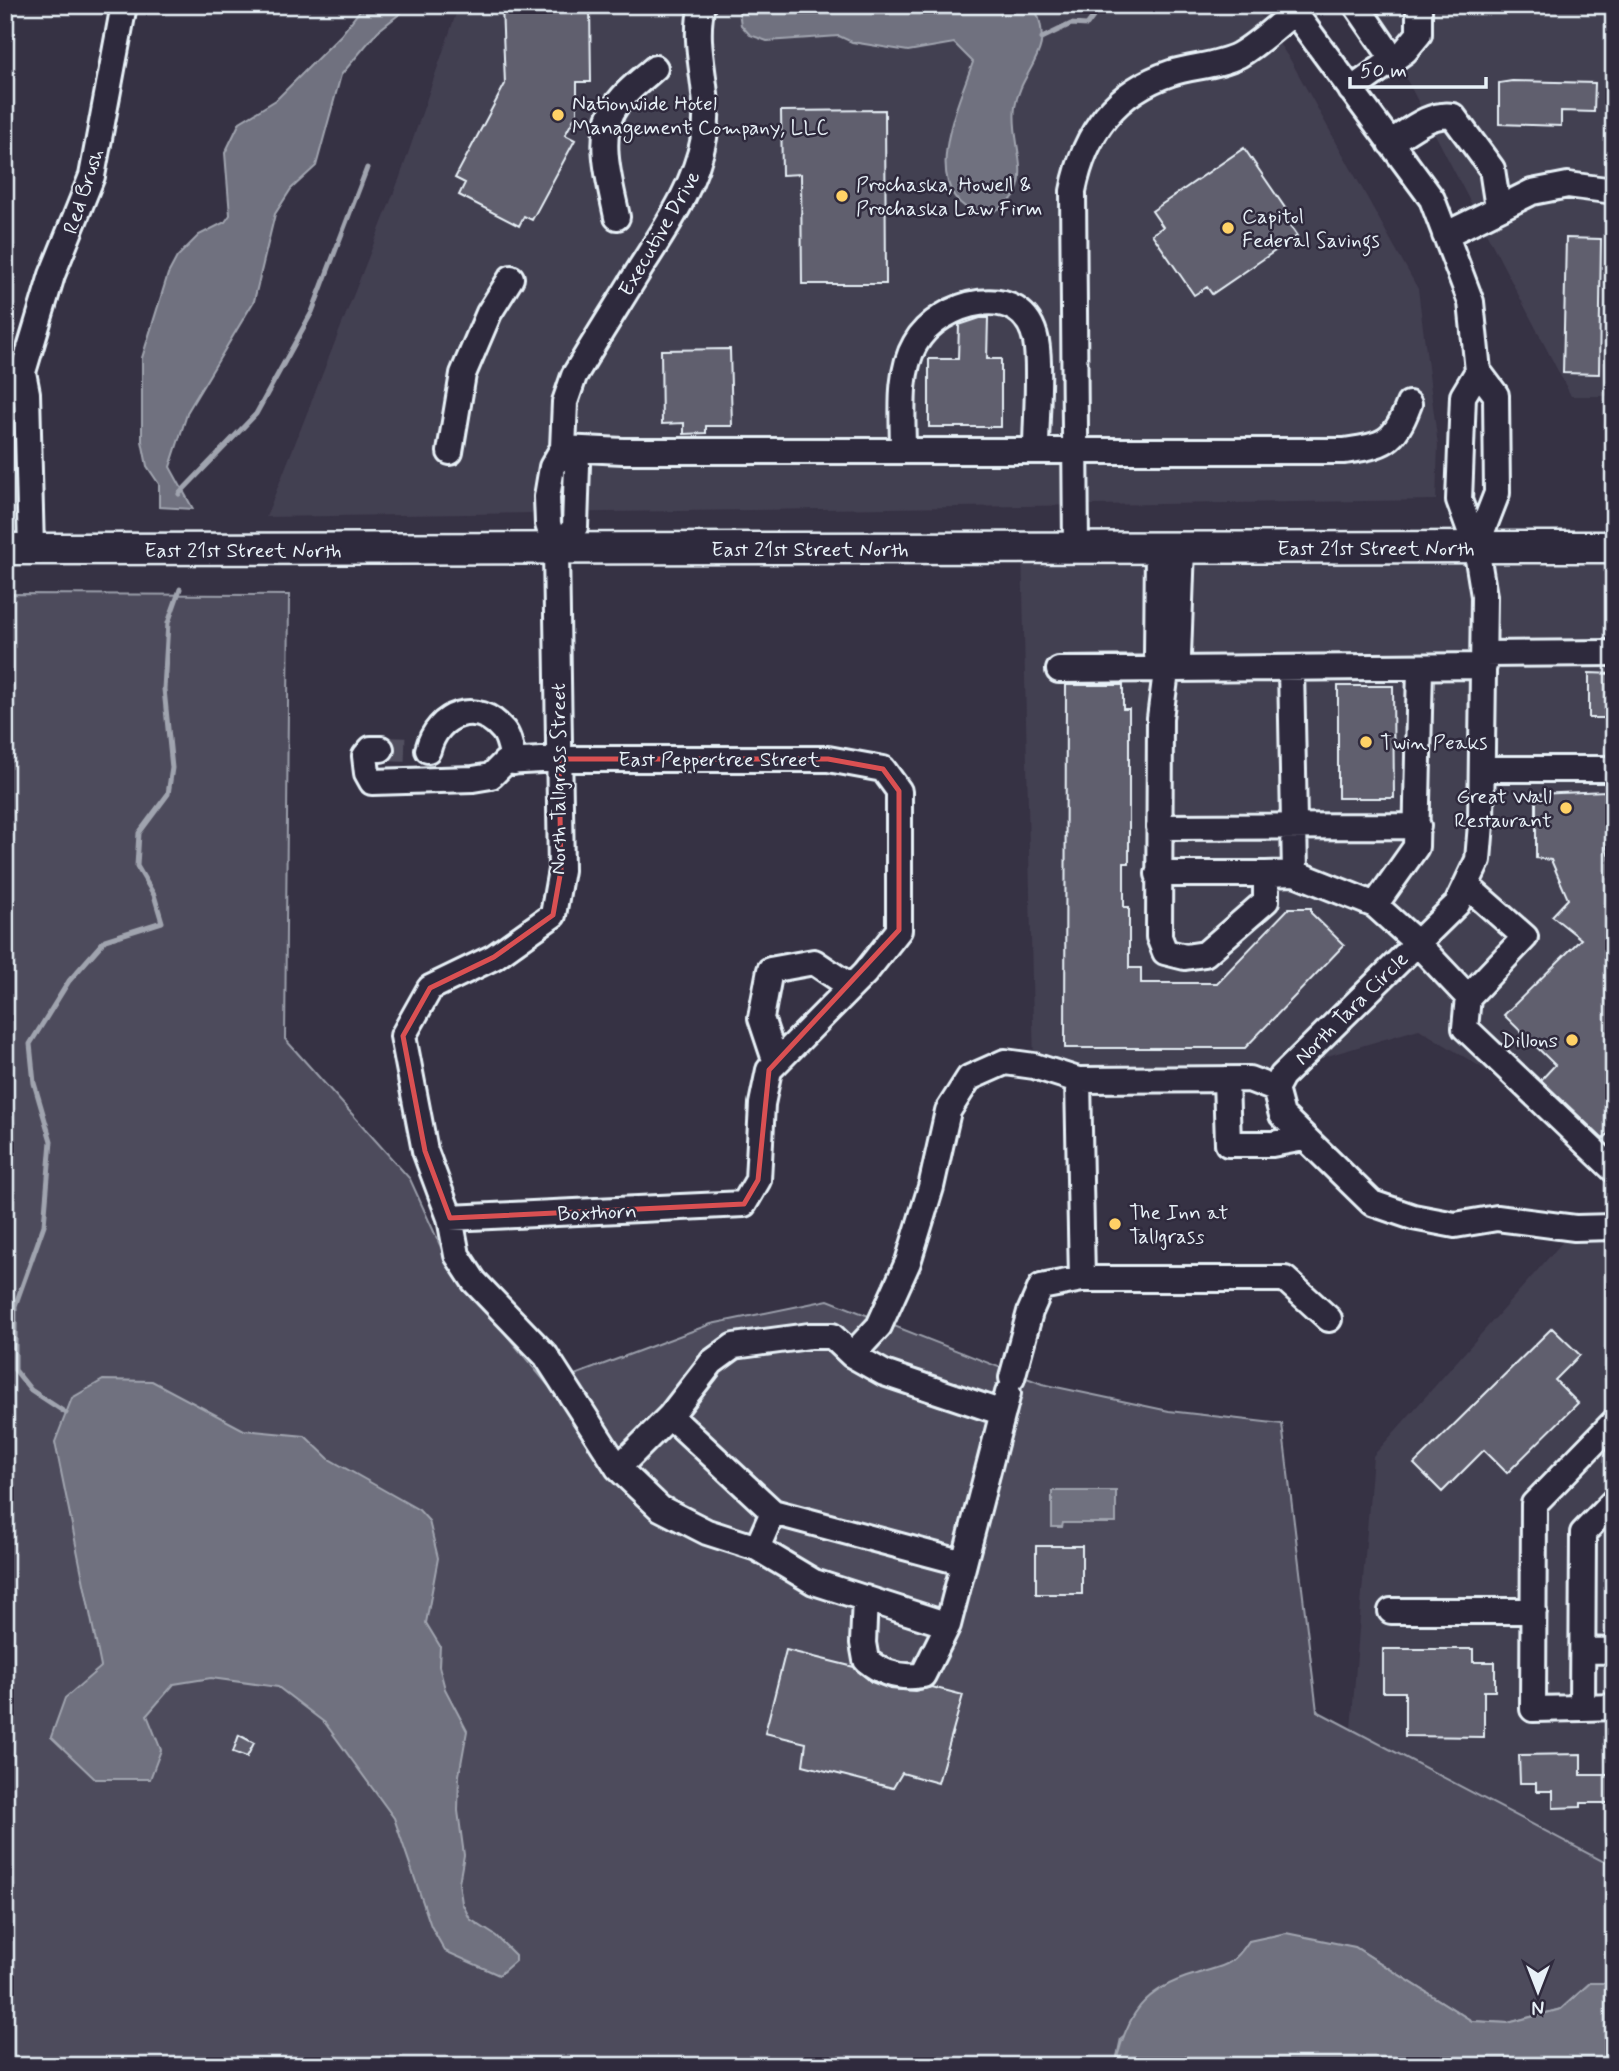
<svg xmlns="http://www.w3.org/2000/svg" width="1619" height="2071" font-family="Mynerve,sans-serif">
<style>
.built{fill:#433f51}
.green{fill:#4d4b5c;stroke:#9a9eaa;stroke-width:2}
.water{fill:#70717f;stroke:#a0a4af;stroke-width:2}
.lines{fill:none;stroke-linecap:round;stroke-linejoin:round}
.stream{stroke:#a0a4af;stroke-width:5}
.building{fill:#605e6e;stroke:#e8f1f8;stroke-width:2}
.minor-tunnel{stroke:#514f5f;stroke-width:24;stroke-dasharray:24 12;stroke-linecap:butt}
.minor-casing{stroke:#e8f1f8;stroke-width:30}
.major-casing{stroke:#e8f1f8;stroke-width:35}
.minor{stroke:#2f2a3d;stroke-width:24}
.major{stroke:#2f2a3d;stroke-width:30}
.marked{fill:none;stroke:#da5052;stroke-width:5;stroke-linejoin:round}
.poi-dot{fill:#ffd166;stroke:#2f2a3d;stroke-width:2.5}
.labels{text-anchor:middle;stroke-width:5;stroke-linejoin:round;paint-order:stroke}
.poi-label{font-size:21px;fill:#e8f1f8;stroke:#2f2a3d;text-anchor:start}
.street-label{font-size:21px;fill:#e8f1f8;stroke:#2f2a3d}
</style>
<rect width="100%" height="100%" fill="#363244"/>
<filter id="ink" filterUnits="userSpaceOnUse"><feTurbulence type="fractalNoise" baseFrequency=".0143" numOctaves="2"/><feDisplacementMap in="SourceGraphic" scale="14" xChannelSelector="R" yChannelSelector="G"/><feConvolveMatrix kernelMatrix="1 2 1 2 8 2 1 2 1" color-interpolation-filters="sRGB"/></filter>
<g filter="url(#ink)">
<path class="built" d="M 459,5 L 1253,5 L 1291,61 L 1418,289 L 1438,445 L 1436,500 L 266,517 L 400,177 Z
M 1368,5 L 1614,5 L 1614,396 L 1571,396 Z
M 1022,548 L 1614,549 L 1614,1149 L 1419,1029 L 1249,1079 L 1034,1066 Z
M 1575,1228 L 1614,1230 L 1614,1867 L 1351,1729 L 1373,1456 Z"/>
<path class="green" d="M 5,594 L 289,595 L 285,1039 L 410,1179 L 450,1267 L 548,1385 L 711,1324 L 828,1300 L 1042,1384 L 1169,1411 L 1282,1424 L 1317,1711 L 1614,1867 L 1614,1983 L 1590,1983 L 1561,2009 L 1508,2023 L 1472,2021 L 1355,1947 L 1249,1941 L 1239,1956 L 1218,1970 L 1199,1973 L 1121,2038 L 1115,2066 L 5,2066 Z"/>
<path class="water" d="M 364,5 L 411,5 L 378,31 L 341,75 L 316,166 L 291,189 L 275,214 L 254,301 L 188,411 L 170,467 L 193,509 L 159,507 L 159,484 L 147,466 L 142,441 L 142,358 L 168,274 L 177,257 L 199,235 L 225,222 L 230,215 L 225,153 L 240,122 L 276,100 L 341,35 Z
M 738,5 L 937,5 L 939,9 L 956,10 L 961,5 L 1028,5 L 1036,11 C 1055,54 1021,69 1015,107 C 1009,148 1046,199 982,215 C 915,195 958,105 973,62 L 954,43 L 908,51 L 852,42 L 839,36 L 767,41 L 750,35 L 741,25 Z
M 103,1380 L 152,1381 L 244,1430 L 305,1436 L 329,1459 L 419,1510 L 429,1521 L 438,1558 L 426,1623 L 440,1646 L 439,1666 L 445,1689 L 467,1731 L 459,1775 L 458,1811 L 464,1855 L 459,1883 L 462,1903 L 470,1919 L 496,1936 L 515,1955 L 515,1961 L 499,1975 L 445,1951 L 431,1926 L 394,1818 L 325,1723 L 278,1687 L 211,1678 L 174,1684 L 147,1715 L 161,1750 L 150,1779 L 95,1779 L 51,1737 L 65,1698 L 101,1667 L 55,1442 L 72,1398 Z
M 1116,1491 L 1116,1523 L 1063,1523 L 1062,1527 L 1052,1527 L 1052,1491 Z
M 1286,1933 L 1355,1947 L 1472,2021 L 1508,2023 L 1561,2009 L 1590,1983 L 1614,1983 L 1614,2066 L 1115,2066 C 1127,2014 1143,1989 1196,1974 C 1224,1965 1231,1968 1249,1941 Z"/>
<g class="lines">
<path class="stream" d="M 1042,38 L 1071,24 L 1087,25 L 1096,13 L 1112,8
M 179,494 L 256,414 L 312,312 L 367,168
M 66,1413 L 31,1390 L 15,1370 L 15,1306 L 44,1225 L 51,1141 L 34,1083 L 30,1044 L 69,981 L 105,940 L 162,922 L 154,895 L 137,866 L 139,833 L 168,794 L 172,768 L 164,689 L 168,623 L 180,589"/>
</g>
<path class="building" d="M 502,5 L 590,5 L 591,82 L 577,82 L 577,113 L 565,135 L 575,140 L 532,220 L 524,216 L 519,226 L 459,195 L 465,183 L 455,178 L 505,84 Z
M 1512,81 L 1595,83 L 1594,112 L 1561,111 L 1561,126 L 1499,124 L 1499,83 Z
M 885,110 L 886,284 L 802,284 L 801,174 L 782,175 L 781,111 Z
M 1244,148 L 1294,221 L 1289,224 L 1297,236 L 1212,294 L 1207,287 L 1194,295 L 1152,234 L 1163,227 L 1152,211 Z
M 1566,238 L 1601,239 L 1599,374 L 1563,373 Z
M 980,318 L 988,318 L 987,359 L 1001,359 L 1001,427 L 929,427 L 929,359 L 958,359 L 959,325 Z
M 730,349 L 732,426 L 706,426 L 706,433 L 684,434 L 684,423 L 662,424 L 661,350 Z
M 1589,673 L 1614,674 L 1614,718 L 1589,718 Z
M 1066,685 L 1123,685 L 1123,709 L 1129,709 L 1129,863 L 1124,863 L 1124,907 L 1129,907 L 1129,968 L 1141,968 L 1141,983 L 1217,983 L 1289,908 L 1311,908 L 1311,913 L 1344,945 L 1245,1048 L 1065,1048 Z
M 1338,686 L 1393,686 L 1394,798 L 1338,798 Z
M 1606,791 L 1607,851 L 1614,868 L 1614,1128 L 1603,1139 L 1541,1080 L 1555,1065 L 1504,1015 L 1581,939 L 1552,916 L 1568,899 L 1551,860 L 1536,858 L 1536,794 Z
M 1552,1328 L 1580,1355 L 1555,1380 L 1578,1403 L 1507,1473 L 1484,1450 L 1442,1492 L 1414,1464 Z
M 1036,1546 L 1082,1546 L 1082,1594 L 1036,1594 Z
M 1383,1649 L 1473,1649 L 1473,1662 L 1495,1662 L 1495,1691 L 1484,1691 L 1484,1737 L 1405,1736 L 1405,1692 L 1383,1692 Z
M 786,1650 L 854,1667 L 871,1682 L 890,1689 L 915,1691 L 932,1687 L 963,1695 L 938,1783 L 902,1773 L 893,1788 L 803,1765 L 806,1743 L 765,1733 Z
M 239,1735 L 254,1743 L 247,1757 L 233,1752 Z
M 1581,1754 L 1581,1775 L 1614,1775 L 1614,1803 L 1581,1803 L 1581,1807 L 1553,1808 L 1553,1791 L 1536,1791 L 1536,1783 L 1520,1783 L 1519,1755 Z"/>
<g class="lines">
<path class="minor-tunnel" d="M 381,749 L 411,750"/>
<g class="minor-casing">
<path id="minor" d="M 1289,5 L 1432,199 L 1471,302 L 1478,371 L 1496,395 L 1497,493 L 1476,547
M 1356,5 L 1393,59
M 1351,90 L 1405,51 L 1419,34 L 1419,5
M 1390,143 C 1409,131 1430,112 1453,116 L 1492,169 L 1498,208
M 617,217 C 611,186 597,142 612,112 C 622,94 640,81 655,68
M 1445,235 L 1532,192 L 1568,185 L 1614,191
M 1478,371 L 1463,396 L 1459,500 L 1476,547 L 1484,596 L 1481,824 L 1478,860 L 1457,904 L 1282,1076 L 1275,1089 L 1282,1115 L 1372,1203 L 1413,1217 L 1455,1225 L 1497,1218 L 1575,1228 L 1614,1227
M 23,372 L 27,393 L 31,549
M 5,393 L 23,372 L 52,275 L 92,176 L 124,5
M 563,448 L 623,451 L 1344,451 C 1384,445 1394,444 1409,404
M 563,448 L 577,465 L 575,527 L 556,550 L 548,524 L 547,497 L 552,467 L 563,448 L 565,402 L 574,376 C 596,339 619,303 641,267 C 667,226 695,186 704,138 C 713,94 691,50 702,5
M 903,450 C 903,417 898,373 915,344 C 939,301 1024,278 1036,341 C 1041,367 1036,420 1036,449
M 450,452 L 463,374 L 489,313 L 511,278
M 1076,548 L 1073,191 C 1084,134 1114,92 1171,73 C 1192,66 1218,66 1239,55 C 1258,44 1277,26 1294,12
M 1182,548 L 1178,655 L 1167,664 L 1160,718 L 1159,937 L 1165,952 L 1185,957 L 1205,954 L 1266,901 L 1266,874 L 1295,873 L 1375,905 L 1416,942 L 1468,997
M 1158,549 L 1157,655 L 1167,664
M 556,550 L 561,870 L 553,915 L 494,957 L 430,988 L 403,1036 L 425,1151 L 450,1218 L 457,1255 L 474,1281 L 546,1356 L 618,1468 L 660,1508 L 707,1532 L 757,1548 L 814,1582 L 948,1625 L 1008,1393
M 1484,654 L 1614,653
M 1291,668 L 1295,873
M 1059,670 L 1484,666
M 381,749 L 371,749 L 365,756 L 367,773 L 372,782 L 473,779 L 491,776 L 505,762 L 559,759 L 828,759 L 883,769 L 899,791 L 899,930 L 865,973 L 769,1070 L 762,1104 L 758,1180 L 744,1204 L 450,1218
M 428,750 C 437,713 477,699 503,730 C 510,738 511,753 514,762
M 1482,769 L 1614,769
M 1159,827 L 1418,826
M 1158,874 L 1266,874
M 1467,886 L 1525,937 L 1468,997 L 1465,1028 L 1614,1170
M 1375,905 L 1416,847 L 1420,667
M 776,1063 L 761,1018 L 770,970 L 814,962 L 851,987
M 1226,1079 L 1228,1144 L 1272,1144 L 1304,1138
M 1078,1080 L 1082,1279
M 852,1355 L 879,1326 L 908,1262 L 931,1187 L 948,1111 L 969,1078 L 1005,1062 L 1034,1066 L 1078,1080 L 1249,1079 L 1275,1089
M 1012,1378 L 1030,1312 L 1041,1287 L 1082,1279 L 1285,1279 L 1329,1319
M 670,1416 L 773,1512
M 618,1468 L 670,1416 L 712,1362 L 734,1346 L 809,1336 L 832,1336 L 852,1355 L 884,1373 L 1003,1413
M 1614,1501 L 1583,1533 L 1582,1708 L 1614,1707
M 757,1548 L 773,1512 L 964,1563
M 865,1598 L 863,1643 L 866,1660 C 883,1674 901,1679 923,1675 L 948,1625
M 1391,1611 L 1534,1611
M 1583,1650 L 1614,1651
M 1582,1708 L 1533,1709 L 1534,1504 L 1614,1422"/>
</g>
<g class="major-casing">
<path id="major" d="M 5,549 L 1614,547"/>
</g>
<use href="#minor" class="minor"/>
<use href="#major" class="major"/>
</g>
</g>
<path class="marked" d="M 559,759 L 828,759 L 883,769 L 899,791 L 899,930 L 769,1070 L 758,1180 L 744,1204 L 450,1218 L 425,1151 L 403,1036 L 430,988 L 494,957 L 553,915 L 561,870 Z"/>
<g class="poi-dot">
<circle cx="558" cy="115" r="7"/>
<circle cx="842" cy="196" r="7"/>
<circle cx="1228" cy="228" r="7"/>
<circle cx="1366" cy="742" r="7"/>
<circle cx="1566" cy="808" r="7"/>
<circle cx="1572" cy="1040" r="7"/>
<circle cx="1115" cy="1224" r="7"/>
</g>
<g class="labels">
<g class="poi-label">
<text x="572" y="110">Nationwide Hotel<tspan x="572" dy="24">Management Company, LLC</tspan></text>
<text x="856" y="191">Prochaska, Howell &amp;<tspan x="856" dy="24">Prochaska Law Firm</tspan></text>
<text x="1242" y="223">Capitol<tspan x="1242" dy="24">Federal Savings</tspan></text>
<text x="1380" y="749">Twin Peaks</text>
<text x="1552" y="803" text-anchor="end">Great Wall<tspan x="1552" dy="24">Restaurant</tspan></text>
<text x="1558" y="1047" text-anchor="end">Dillons</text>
<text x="1129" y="1219">The Inn at<tspan x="1129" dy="24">Tallgrass</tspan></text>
</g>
<g class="street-label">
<text transform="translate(83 191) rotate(-72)" y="7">Red Brush</text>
<text transform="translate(659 233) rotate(-60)" y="7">Executive Drive</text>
<text x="1376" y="555">East 21st Street North</text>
<text x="810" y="556">East 21st Street North</text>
<text x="243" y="557">East 21st Street North</text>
<text x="719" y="766">East Peppertree Street</text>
<text transform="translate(558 779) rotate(-90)" y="7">North Tallgrass Street</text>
<text transform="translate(1351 1008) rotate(-45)" y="7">North Tara Circle</text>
<text transform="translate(597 1212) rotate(-2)" y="7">Boxthorn</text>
</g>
</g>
<rect width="1619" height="2071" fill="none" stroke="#2f2a3d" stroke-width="28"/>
<rect x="14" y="14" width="1591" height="2043" fill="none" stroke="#e8f1f8" stroke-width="2.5" filter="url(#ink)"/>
<g transform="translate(1538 1991) rotate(180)" stroke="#2f2a3d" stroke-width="5" paint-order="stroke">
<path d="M0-5L12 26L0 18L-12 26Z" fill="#e8f1f8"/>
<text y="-10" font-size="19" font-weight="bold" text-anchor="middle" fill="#e8f1f8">N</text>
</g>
<path d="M1350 77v10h136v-10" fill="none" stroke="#e8f1f8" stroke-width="3.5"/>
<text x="1360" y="77" font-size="21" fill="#e8f1f8" stroke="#2f2a3d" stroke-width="5" paint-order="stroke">50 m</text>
</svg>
